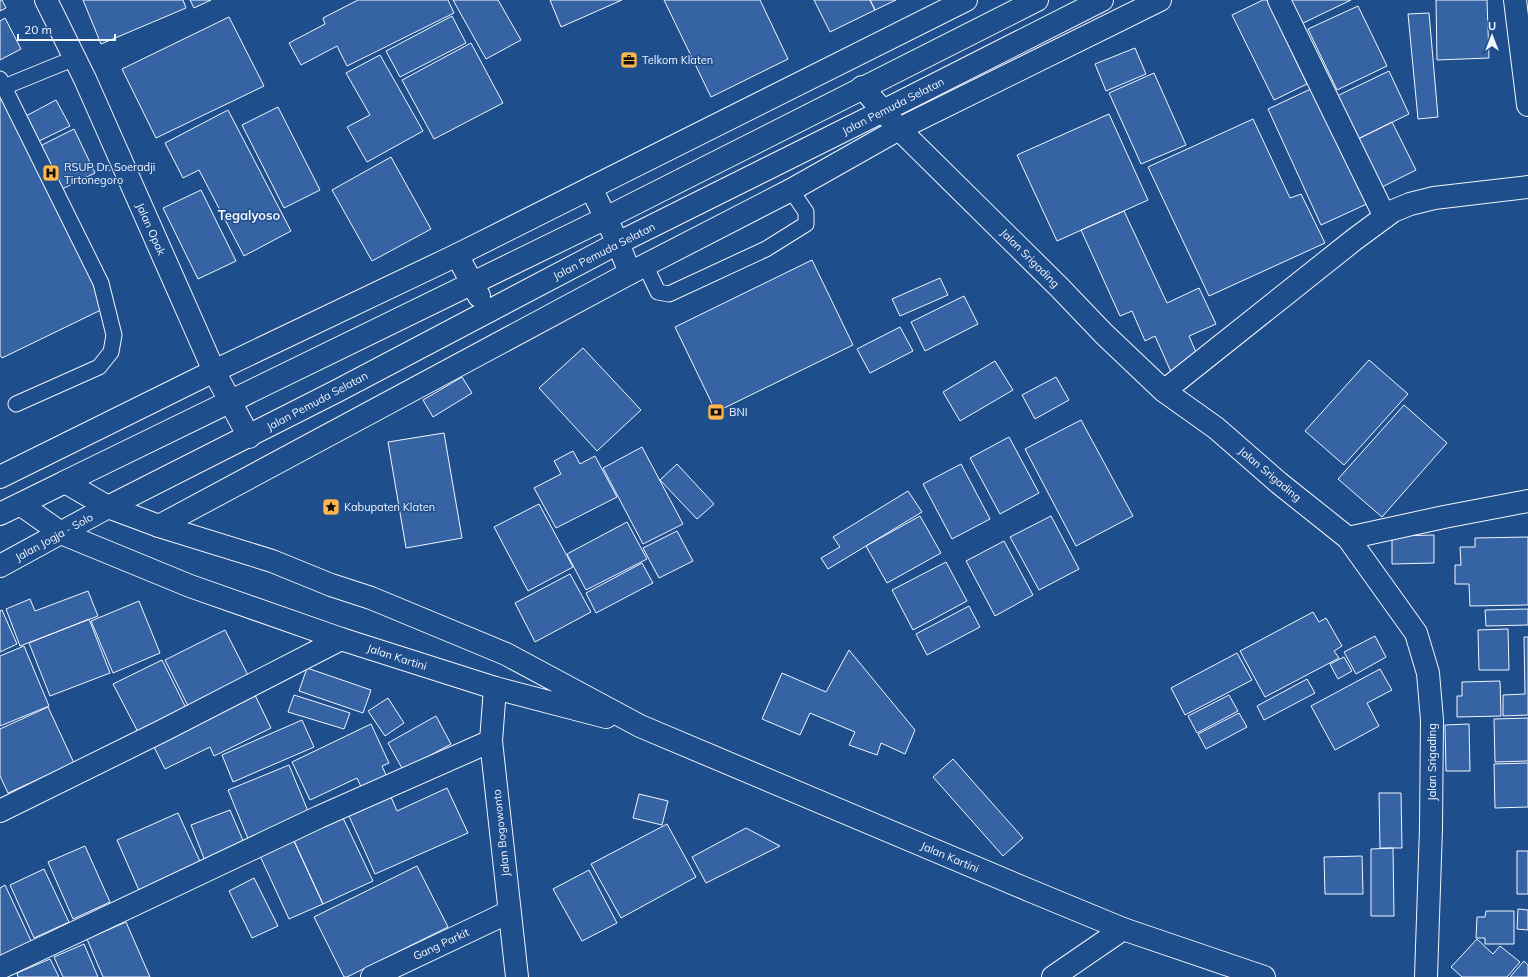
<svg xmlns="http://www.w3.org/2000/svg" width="1528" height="977" font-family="Mulish,sans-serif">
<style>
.building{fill:#3563a3;stroke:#f2f6ff}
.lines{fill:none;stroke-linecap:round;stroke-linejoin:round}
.lane-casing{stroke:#f2f6ff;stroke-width:17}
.street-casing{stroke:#f2f6ff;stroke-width:24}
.secondary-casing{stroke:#f2f6ff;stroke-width:24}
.highway-casing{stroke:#f2f6ff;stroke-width:24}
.lane{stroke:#1f4e8c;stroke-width:15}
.street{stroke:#1f4e8c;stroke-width:22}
.secondary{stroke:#1f4e8c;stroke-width:22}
.highway{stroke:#1f4e8c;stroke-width:22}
.labels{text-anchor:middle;stroke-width:3;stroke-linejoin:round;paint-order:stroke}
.poi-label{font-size:11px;fill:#f2f6ff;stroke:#1f4e8c;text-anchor:start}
.street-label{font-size:11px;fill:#f2f6ff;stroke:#1f4e8c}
.quarter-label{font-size:13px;font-weight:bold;fill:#f2f6ff;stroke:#1f4e8c}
</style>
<rect width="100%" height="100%" fill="#1f4e8c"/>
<path class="building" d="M 0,0 L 2,0 L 6,8 L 0,11 Z
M 83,0 L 183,0 L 186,8 L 101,44 Z
M 190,0 L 211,0 L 194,8 Z
M 358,0 L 448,0 L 454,13 L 347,66 L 337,46 L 301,65 L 289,43 L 325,24 L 323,18 Z
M 453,0 L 498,0 L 521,40 L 486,59 Z
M 550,0 L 622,0 L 561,27 Z
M 664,0 L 760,0 L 788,59 L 711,97 Z
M 814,0 L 870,0 L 875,10 L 830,32 Z
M 870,0 L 896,0 L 875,10 Z
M 1263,0 L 1267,0 L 1307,84 L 1274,100 L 1232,15 Z
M 1287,0 L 1351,0 L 1299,25 Z
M 1436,0 L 1487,0 L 1489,58 L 1437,60 Z
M 1358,6 L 1387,66 L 1337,90 L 1308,29 Z
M 1429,13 L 1438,117 L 1418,119 L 1408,14 Z
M 452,16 L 466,43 L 400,77 L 386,51 Z
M 229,17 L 264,86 L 156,138 L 122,69 Z
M 5,18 L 21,49 L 0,60 L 0,21 Z
M 471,43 L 503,103 L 434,139 L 402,80 Z
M 1135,48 L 1146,74 L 1106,91 L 1095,64 Z
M 380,55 L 423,131 L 367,162 L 347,127 L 370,115 L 346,73 Z
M 1389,71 L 1409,114 L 1358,139 L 1337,96 Z
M 1154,73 L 1186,145 L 1141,164 L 1109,93 Z
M 1315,87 L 1369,203 L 1321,225 L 1268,109 Z
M 2,99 L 105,308 L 2,358 L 0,355 L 0,100 Z
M 56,100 L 70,126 L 37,142 L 24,117 Z
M 278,107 L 320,190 L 284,208 L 242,125 Z
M 228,110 L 291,231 L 244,256 L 199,170 L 183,178 L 165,143 Z
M 1109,114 L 1148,200 L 1057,241 L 1017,155 Z
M 1253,119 L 1290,198 L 1301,194 L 1325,243 L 1209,296 L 1148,167 Z
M 1392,122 L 1416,170 L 1382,187 L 1358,139 Z
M 74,129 L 95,173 L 60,190 L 38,147 Z
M 391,157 L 431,229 L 372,261 L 332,190 Z
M 201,190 L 236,261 L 198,279 L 163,208 Z
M 1124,211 L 1167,303 L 1199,288 L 1216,324 L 1189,336 L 1199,359 L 1171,372 L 1155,336 L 1145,341 L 1132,311 L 1120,316 L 1081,230 Z
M 812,260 L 853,345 L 716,412 L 675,327 Z
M 940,278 L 948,295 L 900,316 L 892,299 Z
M 964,296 L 978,324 L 925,351 L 911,322 Z
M 900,327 L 913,351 L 870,373 L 857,349 Z
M 583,348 L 641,410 L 597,451 L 539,388 Z
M 1369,360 L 1408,394 L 1344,465 L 1305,431 Z
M 995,361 L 1013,390 L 960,421 L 943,392 Z
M 462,377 L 472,393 L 433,417 L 423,400 Z
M 1056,377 L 1069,400 L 1035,419 L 1022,395 Z
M 1404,405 L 1447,443 L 1382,517 L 1338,479 Z
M 1081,420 L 1133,516 L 1076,546 L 1025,449 Z
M 444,433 L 462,538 L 406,548 L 388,442 Z
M 1009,437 L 1039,493 L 1000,514 L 970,458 Z
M 642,447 L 683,524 L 643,544 L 603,468 Z
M 573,451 L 580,464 L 595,456 L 617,497 L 556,528 L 534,488 L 561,474 L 554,461 Z
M 677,464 L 714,504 L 697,519 L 660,480 Z
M 961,464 L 990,519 L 952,539 L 923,484 Z
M 908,491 L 922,512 L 828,569 L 821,558 L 840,547 L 833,537 Z
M 539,504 L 573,567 L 528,591 L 494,527 Z
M 920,516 L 941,553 L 887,583 L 866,546 Z
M 1051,516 L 1079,569 L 1039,590 L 1010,537 Z
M 627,522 L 647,559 L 586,590 L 567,554 Z
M 677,531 L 693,561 L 659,578 L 643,548 Z
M 1434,535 L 1434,563 L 1392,564 L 1392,536 Z
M 1528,537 L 1528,605 L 1470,606 L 1469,584 L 1455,584 L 1455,565 L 1461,565 L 1460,547 L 1475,547 L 1475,538 Z
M 1004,541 L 1033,595 L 995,616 L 966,561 Z
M 946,562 L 967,601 L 913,630 L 892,590 Z
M 642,563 L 653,583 L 596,613 L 586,593 Z
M 570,574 L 591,612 L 535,642 L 515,603 Z
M 88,591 L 98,616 L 20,646 L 6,609 L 30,599 L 35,611 Z
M 139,601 L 160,653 L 113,673 L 91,621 Z
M 969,606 L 980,627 L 927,655 L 916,634 Z
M 1528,609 L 1528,625 L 1486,626 L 1485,610 Z
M 2,610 L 17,644 L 0,652 L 0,611 Z
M 1313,612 L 1319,622 L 1326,618 L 1342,646 L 1334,651 L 1339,658 L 1265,697 L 1240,651 Z
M 89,619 L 110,673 L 50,696 L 29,643 Z
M 1508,629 L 1509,670 L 1479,670 L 1478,630 Z
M 225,630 L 251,681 L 191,712 L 165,660 Z
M 1375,636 L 1386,657 L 1356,674 L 1344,652 Z
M 1524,637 L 1528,637 L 1528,715 L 1503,716 L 1503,695 L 1525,694 Z
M 24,646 L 49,706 L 0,726 L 0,656 Z
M 849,650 L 915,730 L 905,754 L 881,743 L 877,755 L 849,745 L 855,732 L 810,713 L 800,735 L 762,719 L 782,673 L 826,692 Z
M 1237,653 L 1252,680 L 1185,715 L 1171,688 Z
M 1344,657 L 1352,671 L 1338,679 L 1330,664 Z
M 162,660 L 188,712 L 140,736 L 113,684 Z
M 307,668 L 371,690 L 363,713 L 299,691 Z
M 1380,669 L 1392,690 L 1367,703 L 1379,726 L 1335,750 L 1311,706 Z
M 1307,679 L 1315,693 L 1264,720 L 1257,706 Z
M 1500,681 L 1501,716 L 1457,717 L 1457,696 L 1462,696 L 1462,682 Z
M 252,689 L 271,728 L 214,756 L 210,747 L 165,769 L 150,739 Z
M 294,695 L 350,713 L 344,729 L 288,712 Z
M 1229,695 L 1238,711 L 1197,733 L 1188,716 Z
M 388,698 L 404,723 L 385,736 L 368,711 Z
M 48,707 L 74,763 L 8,793 L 0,776 L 0,729 Z
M 1239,713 L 1247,727 L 1206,749 L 1198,734 Z
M 436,716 L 451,744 L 403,770 L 388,743 Z
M 1528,718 L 1528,761 L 1495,762 L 1494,719 Z
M 302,720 L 314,747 L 233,782 L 222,755 Z
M 371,724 L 389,763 L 382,766 L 387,777 L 362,789 L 357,778 L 310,800 L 292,762 Z
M 1469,724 L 1470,771 L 1446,771 L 1445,725 Z
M 953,759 L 1023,838 L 1003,856 L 933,777 Z
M 1528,763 L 1528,807 L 1495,808 L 1494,764 Z
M 289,765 L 310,816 L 249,841 L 228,790 Z
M 447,788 L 468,833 L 375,874 L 349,816 L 391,797 L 397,811 Z
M 1379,793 L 1401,793 L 1402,848 L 1380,848 Z
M 639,794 L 668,801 L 662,825 L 633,818 Z
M 230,810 L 247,850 L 207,866 L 191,825 Z
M 178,813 L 203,868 L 141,895 L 117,840 Z
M 343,818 L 373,881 L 323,904 L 294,841 Z
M 667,824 L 696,877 L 621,918 L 591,864 Z
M 746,828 L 780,846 L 706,883 L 692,857 Z
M 294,841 L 323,904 L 289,919 L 260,856 Z
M 85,846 L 110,902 L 73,919 L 48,862 Z
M 1393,848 L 1394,916 L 1371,916 L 1371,849 Z
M 1517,851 L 1528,851 L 1528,894 L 1517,894 Z
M 1362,856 L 1363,894 L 1325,894 L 1324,857 Z
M 417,866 L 448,927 L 347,977 L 344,977 L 314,917 Z
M 44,869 L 69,922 L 34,938 L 10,885 Z
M 589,870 L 617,923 L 582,941 L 553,889 Z
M 254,878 L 278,926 L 252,938 L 229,891 Z
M 5,885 L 33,945 L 0,961 L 0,888 Z
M 1518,909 L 1528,910 L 1528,930 L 1517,929 Z
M 1486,911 L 1514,911 L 1514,944 L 1485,944 L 1485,938 L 1476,938 L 1477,917 L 1485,917 Z
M 126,922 L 150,977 L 103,977 L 87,939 Z
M 1477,939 L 1493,954 L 1500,946 L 1520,962 L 1507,977 L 1462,977 L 1451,967 Z
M 84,944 L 98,977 L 63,977 L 54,957 Z
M 50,959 L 59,977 L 18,977 L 17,973 Z
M 1524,961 L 1528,965 L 1528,977 L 1510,977 Z"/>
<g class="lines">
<g class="lane-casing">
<path id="lane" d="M 0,79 L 101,283 L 114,335 L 111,352 L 99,367 L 16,404
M 4,87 L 75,58
M 645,265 L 658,292 L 669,294 L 766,249 L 806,224 L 806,212 L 791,190"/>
</g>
<g class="street-casing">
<path id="street" d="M 1279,0 L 1385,217
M 1515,0 L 1528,105
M 862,87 L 899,129 L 1060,288 L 1104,334 L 1164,391 L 1216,428 L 1279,483 L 1348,538 L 1416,633 L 1428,673 L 1432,720 L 1431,828 L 1426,977
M 1164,391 L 1355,239 L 1393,211 L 1410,204 L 1434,198 L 1528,187
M 0,477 L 214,371 L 457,255 L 966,0
M 159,526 L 630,273 L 791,190 L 899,129 L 1160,0
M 1348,538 L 1444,517 L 1528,501
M 495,688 L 491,741 L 517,977
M 0,811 L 164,730 L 341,639
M 0,968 L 319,817 L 491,741
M 372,977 L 509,912
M 1053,977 L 1123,929"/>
</g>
<g class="secondary-casing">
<path id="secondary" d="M 46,0 L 85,79 L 214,371 L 249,437
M 591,188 L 618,243 L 630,273
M 457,255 L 479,296
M 65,482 L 606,218 L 1037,0
M 108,507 L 337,391 L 618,243 L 883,111 L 1102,0"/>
</g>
<g class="highway-casing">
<path id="highway" d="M 20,504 L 61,533 L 190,586 L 341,639 L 495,688 L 606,717
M 0,514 L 65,482 L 108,507 L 159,526 L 272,561 L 331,585 L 371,598 L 506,654 L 640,726 L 1031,891 L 1123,929 L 1264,977
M 0,566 L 108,507"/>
</g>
<use href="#lane" class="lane"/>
<use href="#street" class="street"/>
<use href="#secondary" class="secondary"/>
<use href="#highway" class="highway"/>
</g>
<defs>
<g id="office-square" transform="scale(0.9)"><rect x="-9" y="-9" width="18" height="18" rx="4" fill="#ffb74d" stroke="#1f4e8c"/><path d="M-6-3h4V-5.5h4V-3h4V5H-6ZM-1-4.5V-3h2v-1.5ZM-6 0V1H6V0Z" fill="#111"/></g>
<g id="hospital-square" transform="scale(0.9)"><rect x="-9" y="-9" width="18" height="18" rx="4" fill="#ffb74d" stroke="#1f4e8c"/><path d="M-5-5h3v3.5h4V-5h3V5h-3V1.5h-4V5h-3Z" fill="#111"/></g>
<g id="bank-square" transform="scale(0.9)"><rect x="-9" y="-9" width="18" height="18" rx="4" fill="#ffb74d" stroke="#1f4e8c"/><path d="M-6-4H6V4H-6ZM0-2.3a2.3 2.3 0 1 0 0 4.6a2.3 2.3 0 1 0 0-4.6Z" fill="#111"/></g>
<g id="sight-square" transform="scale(0.9)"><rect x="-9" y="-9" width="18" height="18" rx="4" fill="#ffb74d" stroke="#1f4e8c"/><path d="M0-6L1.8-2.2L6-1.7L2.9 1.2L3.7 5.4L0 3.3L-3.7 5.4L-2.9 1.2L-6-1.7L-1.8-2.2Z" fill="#111"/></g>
</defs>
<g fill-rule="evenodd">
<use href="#office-square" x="629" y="60"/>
<use href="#hospital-square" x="51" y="173"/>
<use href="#bank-square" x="716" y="412"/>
<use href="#sight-square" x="331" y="507"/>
</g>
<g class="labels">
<g class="poi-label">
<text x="642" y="64">Telkom Klaten</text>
<text x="64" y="171">RSUP Dr. Soeradji<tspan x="64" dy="13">Tirtonegoro</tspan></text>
<text x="729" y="416">BNI</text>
<text x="344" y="511">Kabupaten Klaten</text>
</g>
<g class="street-label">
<text transform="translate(893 106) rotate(-27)" y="4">Jalan Pemuda Selatan</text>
<text transform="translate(151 229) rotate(66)" y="4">Jalan Opak</text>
<text transform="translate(604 251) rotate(-27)" y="4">Jalan Pemuda Selatan</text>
<text transform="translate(1030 258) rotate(45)" y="4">Jalan Srigading</text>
<text transform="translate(317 401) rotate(-28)" y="4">Jalan Pemuda Selatan</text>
<text transform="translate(1270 474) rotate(40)" y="4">Jalan Srigading</text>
<text transform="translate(54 537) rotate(-29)" y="4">Jalan Jogja - Solo</text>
<text transform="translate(397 657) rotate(18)" y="4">Jalan Kartini</text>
<text transform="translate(1432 762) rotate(-90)" y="4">Jalan Srigading</text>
<text transform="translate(501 833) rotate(-96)" y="4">Jalan Bogowonto</text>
<text transform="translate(950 857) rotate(23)" y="4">Jalan Kartini</text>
<text transform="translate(441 944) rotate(-25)" y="4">Gang Parkit</text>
</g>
<g class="quarter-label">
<text x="249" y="220">Tegalyoso</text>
</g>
</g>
<g transform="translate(1492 36)" stroke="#1f4e8c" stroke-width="3" paint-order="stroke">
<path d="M0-3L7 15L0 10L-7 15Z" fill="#f2f6ff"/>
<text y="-6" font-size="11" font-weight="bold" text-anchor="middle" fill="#f2f6ff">U</text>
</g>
<path d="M18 34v6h97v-6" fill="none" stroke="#f2f6ff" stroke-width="2"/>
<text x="24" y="34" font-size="12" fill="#f2f6ff" stroke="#1f4e8c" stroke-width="3" paint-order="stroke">20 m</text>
</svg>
